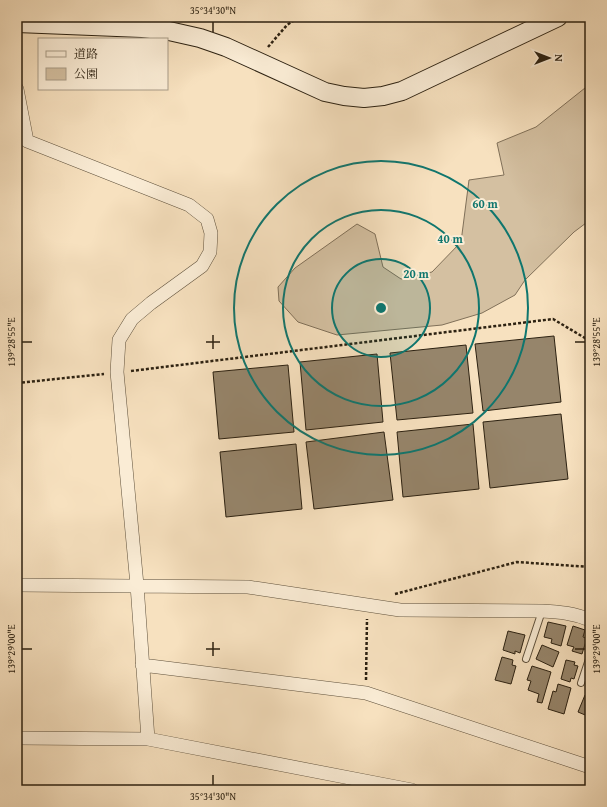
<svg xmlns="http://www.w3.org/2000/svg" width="607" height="807" font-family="'Gentium Book Plus','Noto Serif JP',serif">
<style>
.green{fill:#d4c0a1;stroke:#807059}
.building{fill:#96856b;stroke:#2c2111}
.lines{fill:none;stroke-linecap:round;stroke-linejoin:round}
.lane-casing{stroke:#5f513c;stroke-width:8}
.street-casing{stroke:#5f513c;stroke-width:14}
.secondary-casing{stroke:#2c2111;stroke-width:20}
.path{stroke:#2c2111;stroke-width:2.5;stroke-dasharray:3 2;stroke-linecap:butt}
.lane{stroke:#faecd5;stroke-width:6}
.street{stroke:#faecd5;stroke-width:13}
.secondary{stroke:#faecd5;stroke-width:18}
.ticks{fill:none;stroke:#2c2111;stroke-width:1.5}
.ring{fill:none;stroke:#0f766e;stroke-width:2}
.centre{fill:#0f766e;stroke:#faecd5;stroke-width:2}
.ring-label{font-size:12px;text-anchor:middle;font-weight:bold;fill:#0f766e;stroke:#faecd5;stroke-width:4;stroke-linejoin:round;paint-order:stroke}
.neatline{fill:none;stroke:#2c2111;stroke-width:1.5}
.ticks-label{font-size:10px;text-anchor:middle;fill:#2c2111}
</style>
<rect width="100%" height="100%" fill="#f7e1bf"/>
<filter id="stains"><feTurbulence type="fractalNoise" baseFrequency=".005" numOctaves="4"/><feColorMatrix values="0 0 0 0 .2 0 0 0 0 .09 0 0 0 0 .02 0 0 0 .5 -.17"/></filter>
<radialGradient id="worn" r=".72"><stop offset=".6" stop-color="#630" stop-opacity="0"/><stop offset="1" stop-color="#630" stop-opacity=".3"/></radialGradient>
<path class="green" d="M 590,84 L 590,220 L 574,232 L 525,280 L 515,295 L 482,313 L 442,325 L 337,335 L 298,322 L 279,301 L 278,287 L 295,268 L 357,224 L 375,234 L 383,267 L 401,279 L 432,272 L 461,242 L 469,180 L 504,175 L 497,143 L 536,127 Z"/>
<path class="building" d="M 554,336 L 561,402 L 483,411 L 475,344 Z
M 466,345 L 473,413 L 397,420 L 390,353 Z
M 377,354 L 383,422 L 306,430 L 300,362 Z
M 288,365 L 294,432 L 219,439 L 213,372 Z
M 561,414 L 568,479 L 490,488 L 483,422 Z
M 473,424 L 479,489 L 403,497 L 397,432 Z
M 384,432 L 393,500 L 314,509 L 306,442 Z
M 296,444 L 302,509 L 226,517 L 220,452 Z
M 548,622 L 566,626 L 561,646 L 551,643 L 552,639 L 544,637 Z
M 573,626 L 585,630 L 583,637 L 587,638 L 582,654 L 572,651 L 574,647 L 567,645 Z
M 508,631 L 525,635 L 520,653 L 515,651 L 515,654 L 503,650 Z
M 542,645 L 559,652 L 553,667 L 536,659 Z
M 502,657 L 513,660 L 512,665 L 516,666 L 511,684 L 495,680 Z
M 566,660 L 575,662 L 574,665 L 578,666 L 574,679 L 571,678 L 570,682 L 561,679 Z
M 532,666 L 551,672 L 542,703 L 537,702 L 539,694 L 528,690 L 531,681 L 527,680 Z
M 558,684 L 571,688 L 564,714 L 548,709 L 553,691 L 556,692 Z
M 585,695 L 590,697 L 590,717 L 578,712 Z"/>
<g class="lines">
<g class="lane-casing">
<path id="lane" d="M 526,659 L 542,611
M 581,683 L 590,656"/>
</g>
<g class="street-casing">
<path id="street" d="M 17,89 L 27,141 L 189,205 L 207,219 L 211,233 L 210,252 L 202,266 L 151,303 L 132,319 L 119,340 L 117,372 L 137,585 L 148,739
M 17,585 L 248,587 L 400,610 L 542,611 C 559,612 574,613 590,620
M 142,665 L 366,693 L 590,767
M 17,738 L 148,739 L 412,790"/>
</g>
<g class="secondary-casing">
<path id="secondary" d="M 17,23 L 142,28 L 169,31 L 200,38 L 226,47 L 325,92 L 344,96 L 364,98 L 383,96 L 402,91 L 558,17"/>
</g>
<path class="path" d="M 268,47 L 287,25 L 299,17
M 131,371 L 553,319 L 590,341
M 17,383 L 104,374
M 395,594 L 517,562 L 590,567
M 366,680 L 367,619"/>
<use href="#lane" class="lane"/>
<use href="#street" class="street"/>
<use href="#secondary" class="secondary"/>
</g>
<path class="ticks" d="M 213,22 L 213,32M 213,335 L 213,349M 22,342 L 32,342M 206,342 L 220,342M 575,342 L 585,342M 213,642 L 213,656M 22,649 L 32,649M 206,649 L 220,649M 575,649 L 585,649M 213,775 L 213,785"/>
<circle cx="381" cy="308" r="49" fill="#0f766e" fill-opacity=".12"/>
<g class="ring">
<circle cx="381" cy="308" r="49"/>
<circle cx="381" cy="308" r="98"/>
<circle cx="381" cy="308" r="147"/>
</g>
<circle cx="381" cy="308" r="6" class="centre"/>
<g class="ring-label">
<text x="485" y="208">60 m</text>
<text x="450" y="243">40 m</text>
<text x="416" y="278">20 m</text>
</g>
<rect width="607" height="807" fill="none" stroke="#f7e1bf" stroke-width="44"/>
<rect x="38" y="38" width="130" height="52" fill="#faecd5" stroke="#a89b87"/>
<rect x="46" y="51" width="20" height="6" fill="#faecd5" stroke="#a89b87"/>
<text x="74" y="58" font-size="12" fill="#2c2111">道路</text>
<rect x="46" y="68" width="20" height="12" fill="#d4c0a1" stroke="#a89b87"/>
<text x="74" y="78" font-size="12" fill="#2c2111">公園</text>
<g transform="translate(549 58) rotate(90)" stroke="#faecd5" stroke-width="3" paint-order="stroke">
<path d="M0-3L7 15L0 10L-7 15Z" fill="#2c2111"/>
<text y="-6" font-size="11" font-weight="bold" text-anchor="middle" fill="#2c2111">N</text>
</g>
<rect x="22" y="22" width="563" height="763" class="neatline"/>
<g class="ticks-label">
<text x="213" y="14">35°34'30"N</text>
<text transform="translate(596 342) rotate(-90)" y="4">139°28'55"E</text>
<text transform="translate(11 342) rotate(-90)" y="4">139°28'55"E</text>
<text transform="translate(11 649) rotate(-90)" y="4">139°29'00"E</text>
<text transform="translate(596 649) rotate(-90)" y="4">139°29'00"E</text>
<text x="213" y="800">35°34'30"N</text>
</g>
<rect width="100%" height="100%" filter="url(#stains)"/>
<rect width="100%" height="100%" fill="url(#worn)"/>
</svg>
